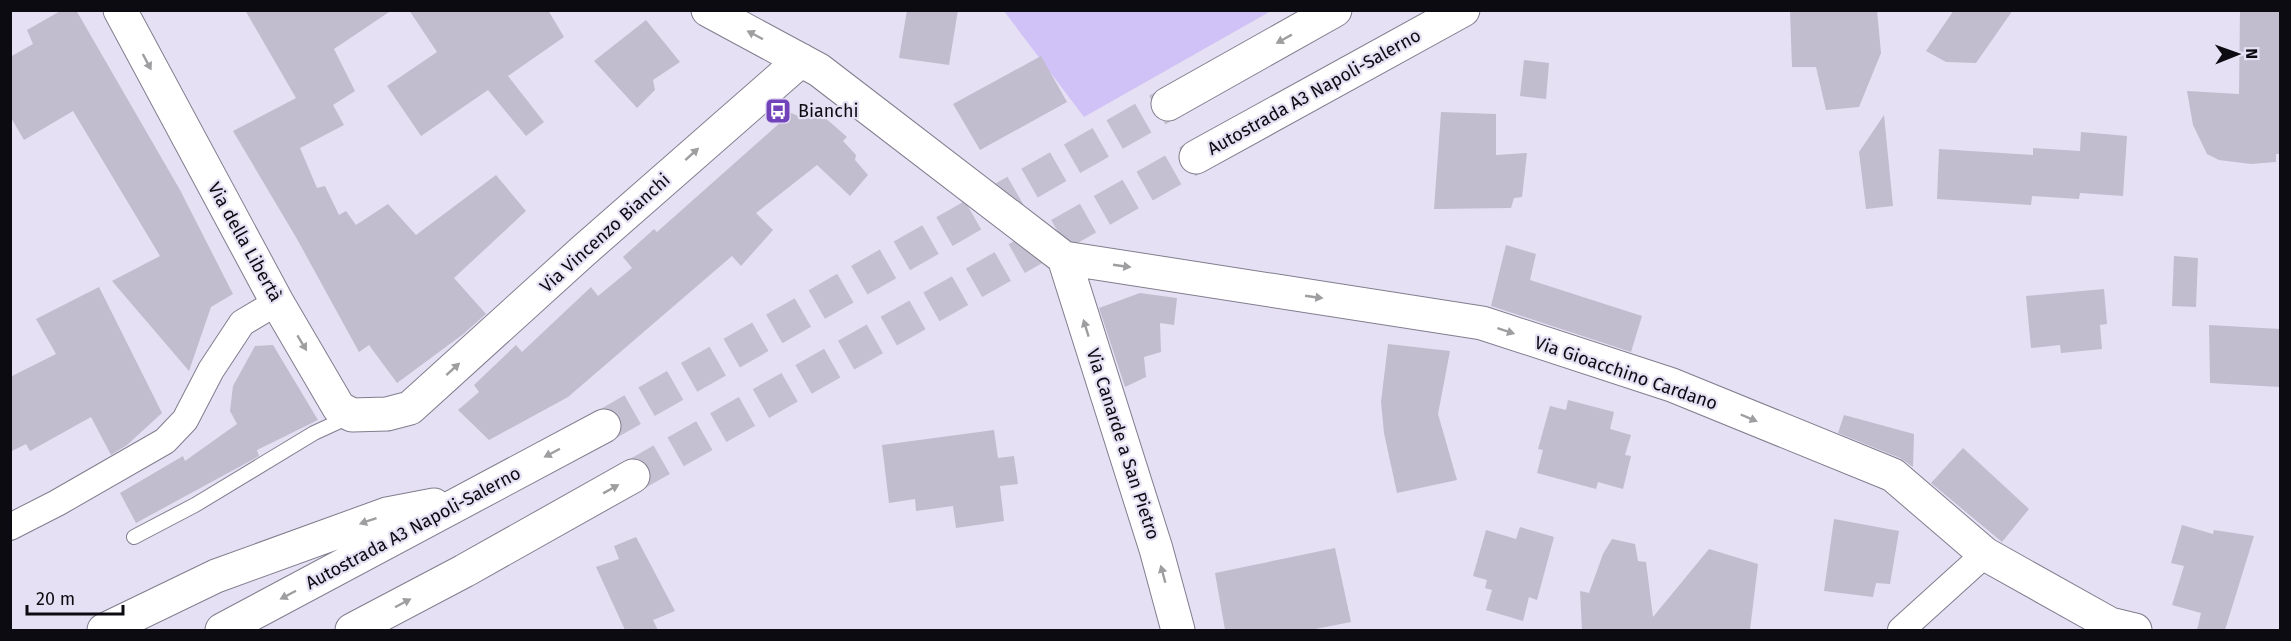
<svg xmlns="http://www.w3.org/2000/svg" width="2291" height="641" font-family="'Fira Sans',sans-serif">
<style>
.green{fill:#d0c2f7}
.building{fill:#c1bcce}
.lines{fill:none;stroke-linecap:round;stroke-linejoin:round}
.motorway-tunnel{stroke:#c4c0d1;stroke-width:33;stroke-dasharray:33 16;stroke-linecap:butt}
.service-casing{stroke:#817d8e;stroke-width:16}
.minor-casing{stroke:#817d8e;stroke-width:28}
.tertiary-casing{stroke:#817d8e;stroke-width:35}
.motorway-casing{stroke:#817d8e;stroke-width:35}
.service{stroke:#fff;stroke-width:14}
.minor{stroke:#fff;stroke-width:26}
.tertiary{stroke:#fff;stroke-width:33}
.motorway{stroke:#fff;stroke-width:33}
.oneway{fill:#9e9da0}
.labels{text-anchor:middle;stroke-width:4.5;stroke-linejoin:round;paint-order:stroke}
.street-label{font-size:18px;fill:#0c0b11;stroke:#e5e0f3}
.poi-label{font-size:18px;fill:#0c0b11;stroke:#e5e0f3;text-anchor:start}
</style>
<rect width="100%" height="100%" fill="#e5e0f3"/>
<path class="green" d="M 1004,11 L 1271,11 L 1084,117 Z"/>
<path class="building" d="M 62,10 L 76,10 L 180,190 L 233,294 L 211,307 L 189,371 L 112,281 L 160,256 L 73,111 L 24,140 L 10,116 L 10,57 L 33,44 L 27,30 Z
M 245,10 L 392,10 L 334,49 L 355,91 L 333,105 L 344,125 L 300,148 L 317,188 L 325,186 L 339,215 L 346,211 L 356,225 L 388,204 L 416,235 L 496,175 L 526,211 L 454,278 L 486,314 L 462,335 L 397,383 L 369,345 L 359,352 L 297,239 L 233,131 L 296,98 Z
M 409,10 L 548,10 L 564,37 L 508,76 L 544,122 L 526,136 L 488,90 L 421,136 L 387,86 L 437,52 Z
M 907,10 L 958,10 L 949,65 L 899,58 Z
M 1790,10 L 1877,10 L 1881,53 L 1859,107 L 1826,110 L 1816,67 L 1792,67 Z
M 1954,10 L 2013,10 L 1976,63 L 1946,62 L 1926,51 Z
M 2240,10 L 2280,10 L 2280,154 L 2276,154 L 2276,162 L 2251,164 L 2219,160 L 2207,154 L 2193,125 L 2187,91 L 2239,94 Z
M 646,20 L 680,62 L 653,80 L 655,90 L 637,108 L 594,61 Z
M 1041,56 L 1067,102 L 980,150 L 953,104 Z
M 1524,60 L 1549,63 L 1546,99 L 1520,96 Z
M 815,109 L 847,137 L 843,141 L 856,155 L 855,160 L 868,175 L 850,196 L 817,165 L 756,213 L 773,230 L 741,266 L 732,256 L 568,397 L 489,440 L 458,410 L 479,392 L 474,385 L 516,345 L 522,352 L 591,287 L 598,296 L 632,268 L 623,257 L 654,229 L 657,232 L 791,113 L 803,118 Z
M 1441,112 L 1496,114 L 1496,155 L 1527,153 L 1522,197 L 1514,198 L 1511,208 L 1434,209 Z
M 1884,115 L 1893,206 L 1866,209 L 1859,152 Z
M 2081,132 L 2127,136 L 2123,196 L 2080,193 L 2079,199 L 2032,196 L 2031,205 L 1937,199 L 1939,149 L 2033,155 L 2033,148 L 2080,151 Z
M 1506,245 L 1536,254 L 1530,280 L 1642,316 L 1631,352 L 1491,306 Z
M 2174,256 L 2198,258 L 2196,307 L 2172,306 Z
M 99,287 L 162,413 L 127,445 L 111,455 L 91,417 L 30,451 L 26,444 L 10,452 L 10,377 L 56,354 L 36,319 Z
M 2104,289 L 2107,324 L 2100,325 L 2102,349 L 2061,353 L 2060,345 L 2031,348 L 2026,296 Z
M 1140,293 L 1177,298 L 1174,325 L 1160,323 L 1161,352 L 1144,357 L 1146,377 L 1125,387 L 1099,308 Z
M 2209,325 L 2280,329 L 2280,387 L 2210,383 Z
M 1388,344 L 1450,351 L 1438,414 L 1457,480 L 1397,493 L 1384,433 L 1381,402 Z
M 273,345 L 318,420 L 257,450 L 259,456 L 136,523 L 120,493 L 183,456 L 185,461 L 237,424 L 230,411 L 233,386 L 255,346 Z
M 1568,400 L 1614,412 L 1610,429 L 1631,435 L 1625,455 L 1631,456 L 1623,489 L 1598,482 L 1596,489 L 1537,473 L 1543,450 L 1538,449 L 1550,406 L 1566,410 Z
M 1844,415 L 1914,434 L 1913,467 L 1900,458 L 1838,433 Z
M 994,430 L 998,458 L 1014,456 L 1018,484 L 1000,486 L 1004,521 L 956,528 L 953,506 L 916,511 L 915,499 L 889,503 L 882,445 Z
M 1963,448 L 2029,509 L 2002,542 L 1931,483 Z
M 1834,519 L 1899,531 L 1890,584 L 1876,583 L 1873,597 L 1824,591 Z
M 2182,525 L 2213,534 L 2214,530 L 2254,536 L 2225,630 L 2197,630 L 2201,613 L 2172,605 L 2184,566 L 2171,563 Z
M 1520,527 L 1554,537 L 1537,600 L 1529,597 L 1523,621 L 1486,610 L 1492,590 L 1485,588 L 1487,580 L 1473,576 L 1486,530 L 1516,539 Z
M 636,537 L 675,611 L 653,620 L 658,630 L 625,630 L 596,567 L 619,559 L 614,546 Z
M 1612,539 L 1635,544 L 1638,561 L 1646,562 L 1653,617 L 1709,549 L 1758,564 L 1750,630 L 1582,630 L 1580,591 L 1589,593 L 1603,554 Z
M 1335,548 L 1351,622 L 1310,630 L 1225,630 L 1215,573 Z"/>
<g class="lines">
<path class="motorway-tunnel" d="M 604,426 L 1168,104
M 633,476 L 1196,157"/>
<g class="service-casing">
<path id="service" d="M 134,537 L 195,505 L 314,433 L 351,416"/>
</g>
<g class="minor-casing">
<path id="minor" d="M 10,527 L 57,503 L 165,441 L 185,420 L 211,370 L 242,323 L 277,302
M 1901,630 L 1985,554"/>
</g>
<g class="tertiary-casing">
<path id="tertiary" d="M 120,10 L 277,302 L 339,408 L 352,415 L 387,414 L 410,408 L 582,252 L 801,60
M 708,10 L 819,70 L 1064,258 L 1482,323 L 1672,385 L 1893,475 L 1985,554 L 2110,624 L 2135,630
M 1064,258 L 1156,549 L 1178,630"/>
</g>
<g class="motorway-casing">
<path id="motorway" d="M 1168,104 L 1335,10
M 1196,157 L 1463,10
M 104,630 L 216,576 L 387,514 L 434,505
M 222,630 L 604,426
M 352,630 L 464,571 L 633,476"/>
</g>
<use href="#service" class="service"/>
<use href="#minor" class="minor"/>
<use href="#tertiary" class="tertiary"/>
<use href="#motorway" class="motorway"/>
</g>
<defs><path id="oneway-solid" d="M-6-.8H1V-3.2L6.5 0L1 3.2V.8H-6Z" transform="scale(1.5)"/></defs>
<g class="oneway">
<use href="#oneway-solid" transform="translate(755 35) rotate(-152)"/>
<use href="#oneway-solid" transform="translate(1284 39) rotate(151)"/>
<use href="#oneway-solid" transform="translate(147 62) rotate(62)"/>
<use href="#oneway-solid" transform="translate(692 154) rotate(-42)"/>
<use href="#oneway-solid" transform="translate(1122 266) rotate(8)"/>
<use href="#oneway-solid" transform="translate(1314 297) rotate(8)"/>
<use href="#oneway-solid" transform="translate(1086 328) rotate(-107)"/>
<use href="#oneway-solid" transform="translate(1506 331) rotate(18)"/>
<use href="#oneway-solid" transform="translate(302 343) rotate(59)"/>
<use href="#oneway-solid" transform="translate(453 369) rotate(-42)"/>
<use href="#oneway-solid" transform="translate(1749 418) rotate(23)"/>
<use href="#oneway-solid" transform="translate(552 453) rotate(152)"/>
<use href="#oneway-solid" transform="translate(611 489) rotate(-29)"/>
<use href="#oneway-solid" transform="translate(368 521) rotate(161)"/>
<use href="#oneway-solid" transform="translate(1163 574) rotate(-105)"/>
<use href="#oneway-solid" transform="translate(288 595) rotate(152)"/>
<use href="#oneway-solid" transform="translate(403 603) rotate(-28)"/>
</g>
<defs>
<g id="bus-square" transform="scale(1.35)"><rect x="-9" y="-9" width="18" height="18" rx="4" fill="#7142ba" stroke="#e5e0f3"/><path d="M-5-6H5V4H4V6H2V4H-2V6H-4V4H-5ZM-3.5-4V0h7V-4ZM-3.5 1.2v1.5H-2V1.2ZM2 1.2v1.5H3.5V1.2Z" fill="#fff"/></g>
</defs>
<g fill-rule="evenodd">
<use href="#bus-square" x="778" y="111"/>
</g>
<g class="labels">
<g class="street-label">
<text transform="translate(1314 92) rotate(-29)" y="6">Autostrada A3 Napoli-Salerno</text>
<text transform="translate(605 233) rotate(-42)" y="6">Via Vincenzo Bianchi</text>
<text transform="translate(245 242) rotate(61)" y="6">Via della Libertà</text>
<text transform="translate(1626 373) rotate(19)" y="6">Via Gioacchino Cardano</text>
<text transform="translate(1123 444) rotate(72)" y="6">Via Canarde a San Pietro</text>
<text transform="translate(413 528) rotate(-28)" y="6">Autostrada A3 Napoli-Salerno</text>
</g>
<g class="poi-label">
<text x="798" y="117">Bianchi</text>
</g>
</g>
<rect width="2291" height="641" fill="none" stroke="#0c0b11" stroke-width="24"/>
<g transform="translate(2237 54) rotate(89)" stroke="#e5e0f3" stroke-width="4.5" paint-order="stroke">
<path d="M0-4.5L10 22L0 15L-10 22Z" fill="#0c0b11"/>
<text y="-9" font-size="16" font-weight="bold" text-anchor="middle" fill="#0c0b11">N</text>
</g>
<path d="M27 605v9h96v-9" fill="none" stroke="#0c0b11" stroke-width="3"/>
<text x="36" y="605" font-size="18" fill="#0c0b11" stroke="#e5e0f3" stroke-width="4.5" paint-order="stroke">20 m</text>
</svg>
